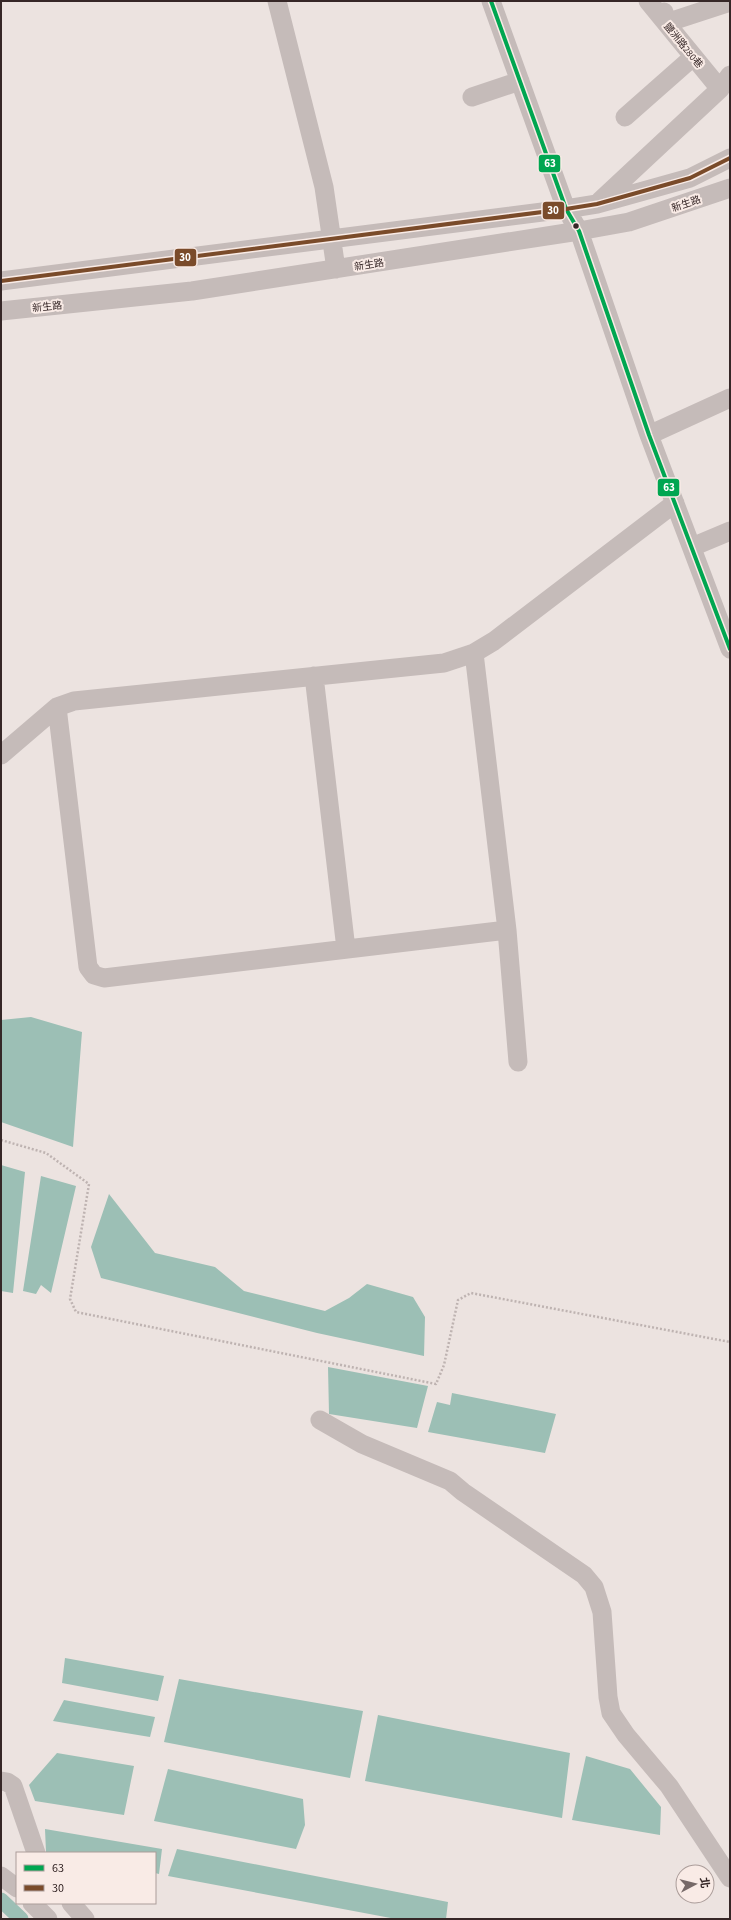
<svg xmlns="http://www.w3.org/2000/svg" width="731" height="1920" font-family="'Source Sans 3','Noto Sans TC',sans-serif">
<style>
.water{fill:#9cbfb5}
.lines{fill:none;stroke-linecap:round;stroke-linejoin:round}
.canal{stroke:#9cbfb5;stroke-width:15}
.path{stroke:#beb3b1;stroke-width:2.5;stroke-dasharray:2 2;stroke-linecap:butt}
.minor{stroke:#c5bbb9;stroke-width:19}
.bus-1-casing{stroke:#f9ebe6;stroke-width:7}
.bus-2-casing{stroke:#f9ebe6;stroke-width:7}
.bus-1{stroke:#00a651;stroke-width:4}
.bus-2{stroke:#7a4b2a;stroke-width:4}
.bus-dot{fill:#362727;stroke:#f9ebe6;stroke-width:1.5}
.labels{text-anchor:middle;stroke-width:4;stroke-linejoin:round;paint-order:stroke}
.street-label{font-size:10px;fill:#362727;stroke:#f9ebe6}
.line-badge{stroke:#f9ebe6;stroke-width:1.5}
.badge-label{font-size:11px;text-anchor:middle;font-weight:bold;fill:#fff}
</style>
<rect width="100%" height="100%" fill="#ece3e0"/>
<path class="water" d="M 31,1017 L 82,1032 L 73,1147 L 1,1122 L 1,1020 Z
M 1,1165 L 25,1172 L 13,1293 L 1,1291 Z
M 41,1176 L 76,1186 L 51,1293 L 41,1285 L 36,1294 L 23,1291 Z
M 109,1194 L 155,1253 L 215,1267 L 244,1291 L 325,1311 L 349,1298 L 367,1284 L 413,1297 L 425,1317 L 424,1356 L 317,1333 L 101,1278 L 91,1247 Z
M 328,1367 L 428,1386 L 417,1428 L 329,1414 Z
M 452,1393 L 556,1414 L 545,1453 L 428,1432 L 437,1402 L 450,1405 Z
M 65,1658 L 164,1676 L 158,1701 L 62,1683 Z
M 179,1679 L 363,1711 L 350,1778 L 164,1742 Z
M 64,1700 L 155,1717 L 150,1737 L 53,1721 Z
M 378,1715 L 570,1753 L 562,1818 L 365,1781 Z
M 57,1753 L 134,1766 L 124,1815 L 35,1801 L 29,1785 Z
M 586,1756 L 630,1769 L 661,1807 L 660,1835 L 572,1820 Z
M 168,1769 L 303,1799 L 305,1825 L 296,1849 L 154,1821 Z
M 45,1829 L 162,1849 L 159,1874 L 155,1873 L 155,1853 L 46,1852 Z
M 177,1849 L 448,1902 L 446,1919 L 396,1919 L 168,1876 Z"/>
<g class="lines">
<path class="canal" d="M 1,1900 L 21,1919"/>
<path class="path" d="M 1,1140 L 46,1153 L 89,1184 L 70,1299 L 76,1312 L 436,1384 L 444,1365 L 458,1300 L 471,1293 L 730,1342"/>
<path class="minor" d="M 277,1 L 324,187 L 336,269
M 491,1 L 566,209 L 579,231 L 649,435 L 730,649
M 648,1 L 720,89
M 664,12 L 666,23 L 730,2
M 472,97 L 520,81
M 625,117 L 693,57
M 600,201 L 720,89 L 730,75
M 1,281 L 566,209 L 597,204 L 690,178 L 730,158
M 1,311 L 192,291 L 579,231 L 629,222 L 730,188
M 649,435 L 730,398
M 692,547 L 730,531
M 474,653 L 507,930 L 518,1062
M 314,676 L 346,949
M 57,707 L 88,967 L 94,975 L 104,978 L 507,930
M 1,755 L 57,707 L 74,701 L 444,663 L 474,653 L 494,641 L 675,503
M 320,1420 L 362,1444 L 450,1481 L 463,1492 L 584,1575 L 594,1587 L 602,1612 L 608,1697 L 611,1713 L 626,1735 L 669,1786 L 730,1878
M 1,1781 L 7,1782 L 13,1786 L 36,1853
M 1,1876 L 17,1888
M 32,1903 L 48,1919
M 71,1903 L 85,1919"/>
<g class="bus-1-casing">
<path id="bus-1" d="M 491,1 L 566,209 L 579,231 L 649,435 L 730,649"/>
</g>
<g class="bus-2-casing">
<path id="bus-2" d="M 1,281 L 566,209 L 597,204 L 690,178 L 730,158"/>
</g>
<use href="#bus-1" class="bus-1"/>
<use href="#bus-2" class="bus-2"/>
</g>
<circle class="bus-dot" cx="576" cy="226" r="3.5"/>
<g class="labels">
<g class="street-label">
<text transform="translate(684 45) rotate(51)" y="4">鹽洲路280巷</text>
<text transform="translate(686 203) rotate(-19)" y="4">新生路</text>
<text transform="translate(369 264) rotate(-9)" y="4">新生路</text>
<text transform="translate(47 306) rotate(-6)" y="4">新生路</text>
</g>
</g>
<g class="line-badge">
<rect x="538" y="154" width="23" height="19" rx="4" fill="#00a651"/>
<rect x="542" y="201" width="23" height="19" rx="4" fill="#7a4b2a"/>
<rect x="174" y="248" width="23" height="19" rx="4" fill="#7a4b2a"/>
<rect x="657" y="478" width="23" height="19" rx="4" fill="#00a651"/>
</g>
<g class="badge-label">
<text x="550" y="167">63</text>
<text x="553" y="214">30</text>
<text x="185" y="261">30</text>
<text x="669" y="491">63</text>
</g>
<rect width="731" height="1920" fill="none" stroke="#362727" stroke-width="4"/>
<rect x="16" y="1852" width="140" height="52" fill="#f9ebe6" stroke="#ab9d9a"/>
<rect x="24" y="1865" width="20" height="6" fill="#00a651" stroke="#ab9d9a"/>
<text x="52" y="1872" font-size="12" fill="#362727">63</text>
<rect x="24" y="1885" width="20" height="6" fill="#7a4b2a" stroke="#ab9d9a"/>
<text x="52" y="1892" font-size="12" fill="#362727">30</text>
<g transform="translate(695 1884) rotate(83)"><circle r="19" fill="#f9ebe6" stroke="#ab9d9a"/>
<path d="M0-3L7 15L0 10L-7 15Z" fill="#766968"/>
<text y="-6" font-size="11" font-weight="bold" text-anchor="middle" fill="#362727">北</text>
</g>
</svg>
